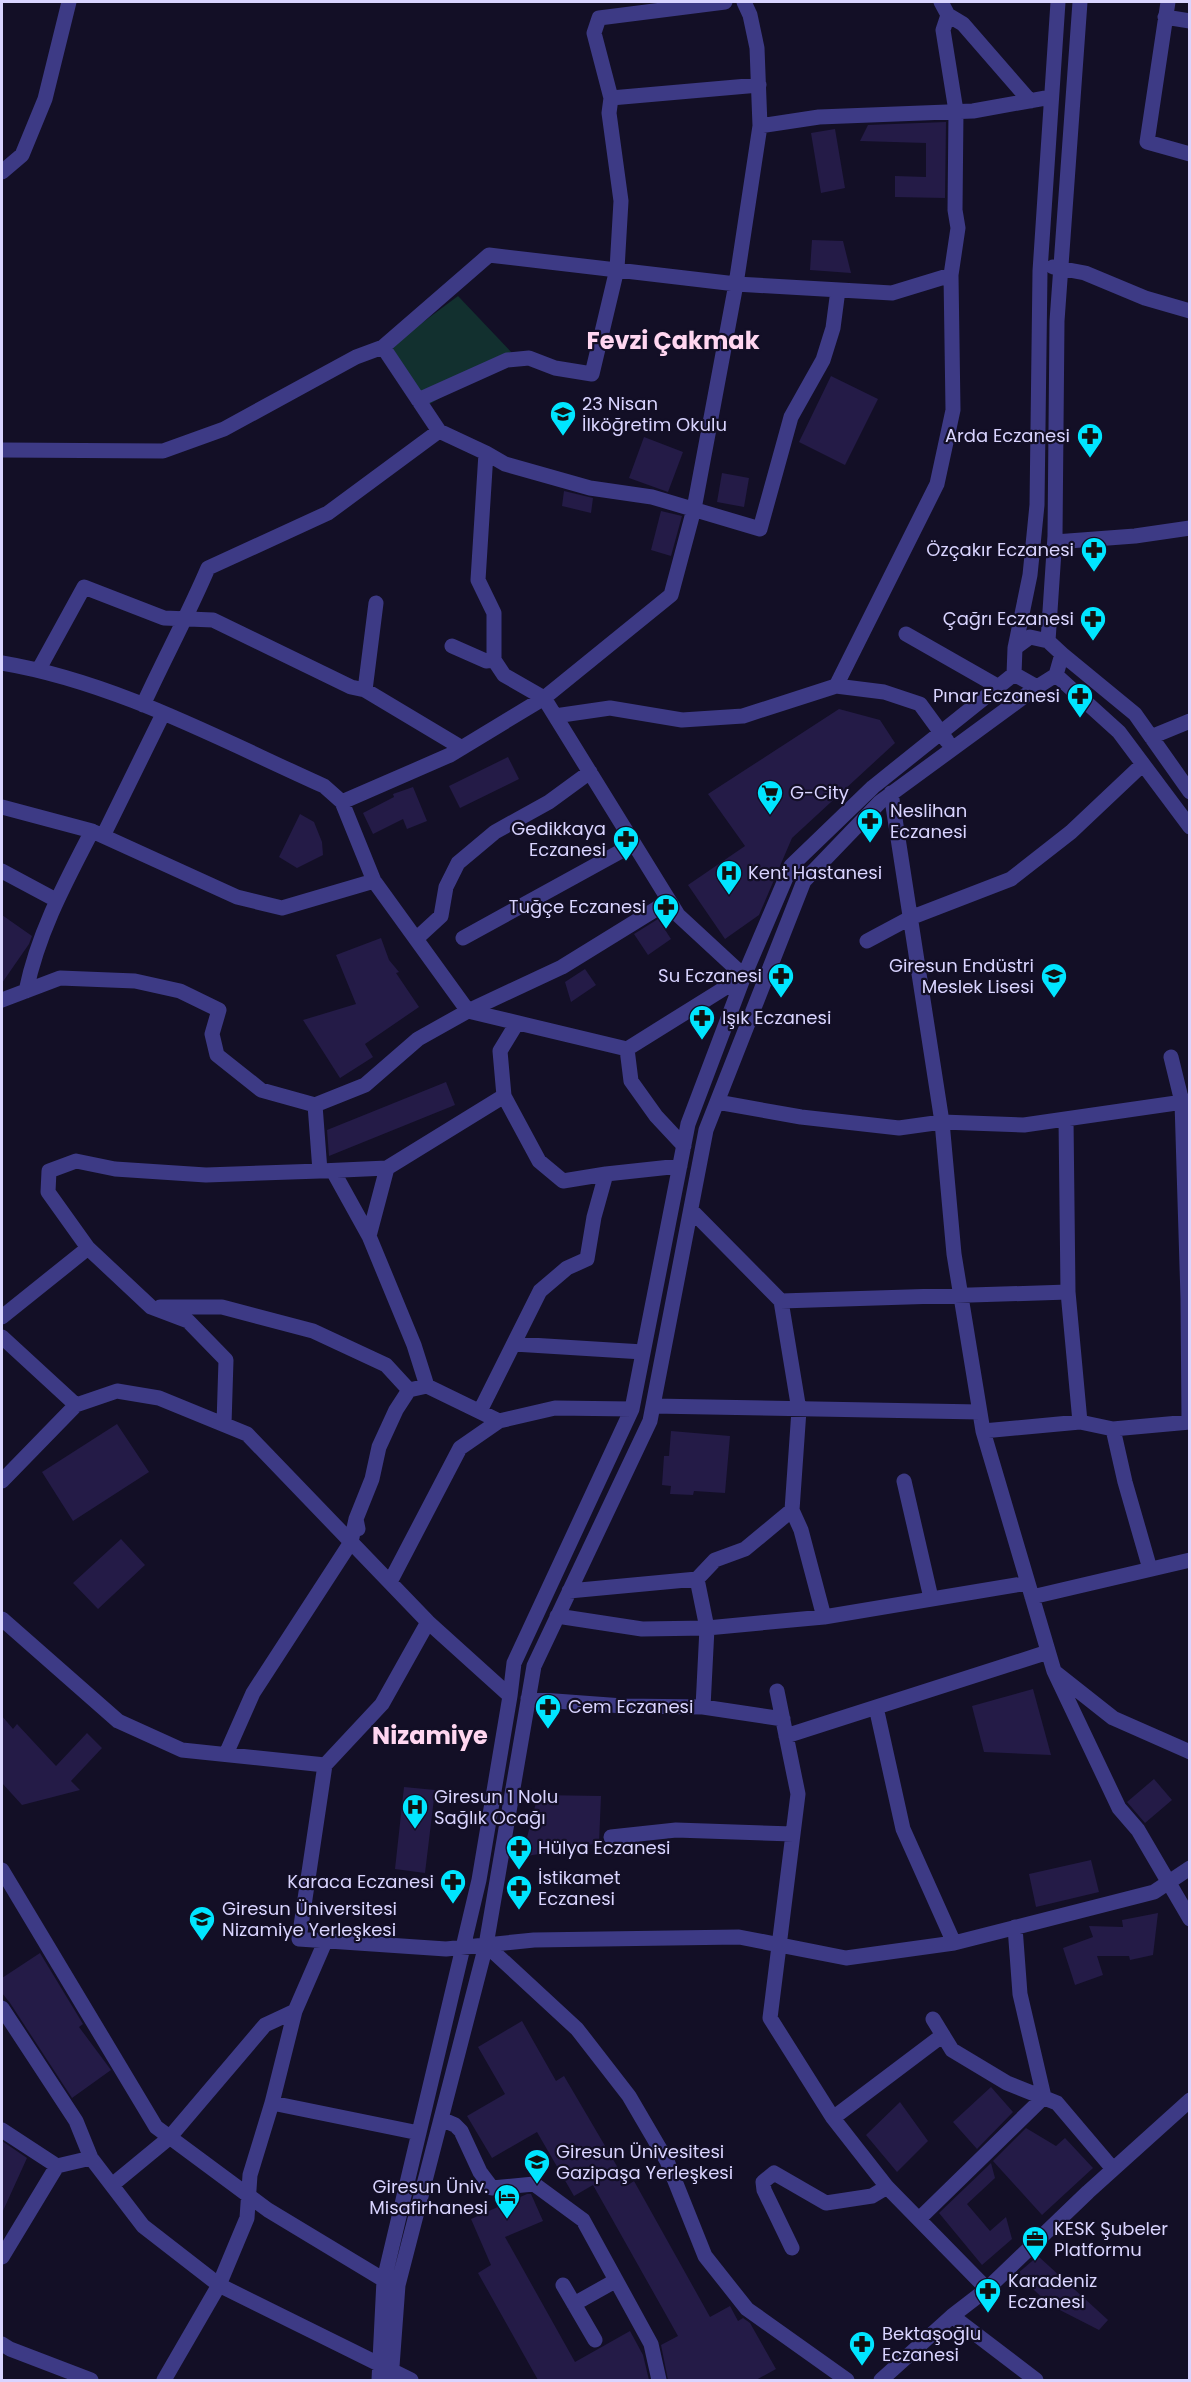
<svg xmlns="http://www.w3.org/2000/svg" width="1191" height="2382" font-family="Poppins,sans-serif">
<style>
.green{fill:#12302f}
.building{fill:#241b47}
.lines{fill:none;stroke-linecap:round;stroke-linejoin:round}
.minor{stroke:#3d3a85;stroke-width:15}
.labels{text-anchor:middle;stroke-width:4.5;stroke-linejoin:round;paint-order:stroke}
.poi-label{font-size:18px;fill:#d9d4ff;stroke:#130f26;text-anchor:start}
.district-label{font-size:24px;font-weight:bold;fill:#ffd6f0;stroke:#130f26}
</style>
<rect width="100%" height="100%" fill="#130f26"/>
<path class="green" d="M 458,296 L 514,355 L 428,405 L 391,346 Z"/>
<path class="building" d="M 946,122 L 945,198 L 895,197 L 895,176 L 926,177 L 926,143 L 860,141 L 868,125 Z
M 835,129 L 845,188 L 821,193 L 811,133 Z
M 812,240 L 843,241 L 851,273 L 810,270 Z
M 831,376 L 878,399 L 845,465 L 799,442 Z
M 644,437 L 683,452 L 668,492 L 629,478 Z
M 722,473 L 749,478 L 744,507 L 717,502 Z
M 564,491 L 593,498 L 591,513 L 562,506 Z
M 661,511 L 682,516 L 671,556 L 651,550 Z
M 839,709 L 880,720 L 895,743 L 792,838 L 759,915 L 725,939 L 688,885 L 745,846 L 708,794 Z
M 508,757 L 519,779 L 460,808 L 449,786 Z
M 413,787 L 427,821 L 407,829 L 403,819 L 373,834 L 363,813 L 394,797 L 393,794 Z
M 300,814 L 314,822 L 322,842 L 323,855 L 297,868 L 279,857 Z
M 2,915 L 32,936 L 29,944 L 2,983 Z
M 658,919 L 671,939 L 648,955 L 634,934 Z
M 381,938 L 389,960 L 399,972 L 396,973 L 419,1007 L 365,1044 L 373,1057 L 340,1078 L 303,1020 L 356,1004 L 336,955 Z
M 585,969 L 596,985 L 571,1002 L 565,982 Z
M 446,1082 L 455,1105 L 329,1156 L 327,1130 Z
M 117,1424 L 149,1472 L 73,1521 L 42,1472 Z
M 671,1431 L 730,1436 L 725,1493 L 694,1491 L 693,1495 L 670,1494 L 671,1486 L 662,1485 L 664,1456 L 669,1456 Z
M 121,1539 L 145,1565 L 98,1609 L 73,1583 Z
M 1033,1689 L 1051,1755 L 984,1752 L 972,1706 Z
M 2,1716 L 13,1729 L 17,1724 L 56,1766 L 87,1733 L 102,1748 L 71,1781 L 80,1790 L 22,1805 L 2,1783 Z
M 1154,1779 L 1172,1800 L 1145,1823 L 1127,1802 Z
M 404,1787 L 435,1790 L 425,1873 L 395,1869 Z
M 538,1795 L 601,1796 L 599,1843 L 522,1857 Z
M 1091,1860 L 1099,1892 L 1036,1907 L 1029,1874 Z
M 1158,1913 L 1153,1955 L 1130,1960 L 1129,1956 L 1097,1956 L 1103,1975 L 1075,1985 L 1063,1948 L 1093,1937 L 1089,1926 L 1123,1927 L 1122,1920 Z
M 40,1953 L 83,2024 L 79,2027 L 111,2070 L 72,2098 L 10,2003 L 2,1993 L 2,1978 Z
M 522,2021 L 556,2081 L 564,2076 L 628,2185 L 634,2181 L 710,2317 L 730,2306 L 738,2321 L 743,2318 L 750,2323 L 776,2369 L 756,2380 L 668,2380 L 661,2345 L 678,2336 L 593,2185 L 574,2196 L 537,2132 L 492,2158 L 467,2116 L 505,2094 L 478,2047 Z
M 991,2087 L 1013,2112 L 977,2149 L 953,2122 Z
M 900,2102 L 928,2141 L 897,2172 L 866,2135 Z
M 1026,2128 L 1056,2146 L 1065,2138 L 1093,2168 L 1042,2215 L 993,2161 Z
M 2,2141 L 27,2158 L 2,2213 Z
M 991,2163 L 995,2178 L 967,2204 L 990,2231 L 1006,2217 L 1012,2239 L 982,2265 L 939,2213 Z
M 527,2194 L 531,2194 L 543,2221 L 505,2237 L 575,2362 L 630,2331 L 643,2355 L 649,2380 L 538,2380 L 478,2273 L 491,2265 L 471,2219 Z
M 1038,2256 L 1108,2320 L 1099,2330 L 1050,2305 L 1017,2274 Z"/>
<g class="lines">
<path class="minor" d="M 941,2 L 948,15 L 963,24 L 1030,101
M 1168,2 L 1147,142 L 1190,154
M 1165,17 L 1190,21
M 611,98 L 759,85
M 760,126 L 819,117 L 973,111 L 1051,97
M 2,172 L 22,155 L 45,99 L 69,2
M 1053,267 L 1085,273 L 1145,298 L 1190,311
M 383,347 L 489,255 L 736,284 L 892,293 L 951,275
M 418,400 L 507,360 L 529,358 L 555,368 L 592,374 L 617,269 L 621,201 L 609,113 L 611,98 L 594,33 L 599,18 L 725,2
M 2,450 L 163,451 L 224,429 L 356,357 L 383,347 L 439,431 L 486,453 L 505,464 L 590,488 L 652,497 L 760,529 L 791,417 L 823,360 L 833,328 L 838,290
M 1055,542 L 1135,536 L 1190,528
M 906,634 L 999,687
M 1030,637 L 1048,641 L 1062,654 L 1056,675 L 1037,687 L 1014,674 L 1015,648 Z
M 1048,641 L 1055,536 L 1057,321 L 1080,2
M 452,646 L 486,661 L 494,660 L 494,613 L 478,580 L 486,453
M 1015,648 L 1030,575 L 1037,505 L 1040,271 L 1058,2
M 1062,654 L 1135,714 L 1190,792
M 2,663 C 115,682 219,739 324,786 L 342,802 L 374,881 L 468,1011 L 627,1049 L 744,976 L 678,915 L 544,698 L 504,675 L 494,660
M 39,669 L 84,587 L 164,618 L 213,620 L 351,687 L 365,690 L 462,748
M 1056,675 L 1119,732 L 1190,827
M 836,686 L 937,484 L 953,410 L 951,275 L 958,228 L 955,210 L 956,111 L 943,30 L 948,15
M 365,690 L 376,603
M 143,705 C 164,659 188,615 208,568 L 328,513 L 439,431
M 555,716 L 610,708 L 682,720 L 743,716 L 836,686 L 884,692 L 920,704 L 947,741
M 1151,737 L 1190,721
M 891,793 L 942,1122 L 954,1254 L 983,1431 L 1054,1671 L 1119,1808 L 1138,1830 L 1190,1919
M 342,802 L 450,755 L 544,698 L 671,595 L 694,509 L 736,284 L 760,126 L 757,48 L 750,15 L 744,2
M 2,807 L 92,831 L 237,897 L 282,908 L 374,881
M 103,836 L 163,714
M 2,871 L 56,900
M 463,938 L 634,844
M 416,939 L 441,916 L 446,887 L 458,863 L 495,832 L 549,802 L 590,772
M 867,941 L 910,918 L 1011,879 L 1071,832 L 1143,764
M 26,991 C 38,933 65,883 92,831
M 2,1000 L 60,978 L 135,981 L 180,991 L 219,1010 L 212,1034 L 217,1055 L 261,1090 L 315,1105
M 517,1023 L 500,1051 L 504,1096 L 387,1168 L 320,1171 L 315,1105 L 365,1085 L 418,1039 L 468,1011 L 562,967 L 669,901
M 627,1049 L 631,1081 L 656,1116 L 684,1146
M 1171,1057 L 1182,1102 L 1188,1298 L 1189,1422
M 504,1096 L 539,1161 L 563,1181 L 606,1174
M 717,1102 L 801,1117 L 899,1128 L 942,1122 L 1024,1125 L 1190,1101
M 1066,1119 L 1068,1292 L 1080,1422
M 387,1168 L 369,1236 L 414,1345 L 427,1386 L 499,1421 L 460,1448 L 390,1582
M 333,1171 L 369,1236
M 691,1210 L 781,1301 L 799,1410 L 792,1510 L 801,1530 L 824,1617
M 781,1301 L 1068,1292
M 160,1307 L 222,1307 L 313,1331 L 386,1365 L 409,1390 L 427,1386
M 2,1317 L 88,1248
M 2,1337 L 76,1405 L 117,1391 L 159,1398 L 247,1434 L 428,1622 L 510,1696
M 514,1344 L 643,1352
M 653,1406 L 980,1412
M 480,1411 L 540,1291 L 567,1268 L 587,1259 L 594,1217 L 606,1174 L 680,1166
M 499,1421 L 555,1408 L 632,1409
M 224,1424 L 226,1360 L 188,1321 L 151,1307 L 88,1248 L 48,1192 L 49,1171 L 76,1161 L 115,1169 L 206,1175 L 320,1171
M 1113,1429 L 1125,1482 L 1150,1569
M 983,1431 L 1080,1422 L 1113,1429 L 1190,1422
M 2,1481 L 76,1405
M 904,1481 L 931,1598
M 358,1529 L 356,1519 L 372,1479 L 379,1447 L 396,1410 L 409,1390
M 697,1579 L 707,1628 L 703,1707
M 569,1591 L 697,1579 L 715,1560 L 745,1549 L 792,1510
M 1032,1597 L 1190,1560
M 557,1616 L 642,1629 L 707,1628 L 824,1617 L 1028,1583
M 2,1619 L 118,1721 L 182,1750 L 325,1765 L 382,1704 L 428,1622
M 1056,1673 L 1113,1718 L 1190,1752
M 777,1691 L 798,1794 L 770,2018 L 833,2118 L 887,2187 L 987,2289
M 528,1699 L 623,1706 L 703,1707 L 783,1719
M 876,1707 L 903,1829 L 954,1943
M 786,1736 L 1048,1652
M 226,1754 L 253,1693 L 351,1542 L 356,1519
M 325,1765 L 299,1939 L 446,1949 L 534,1940 L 739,1937 L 846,1958 L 954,1943 L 1154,1892 L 1190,1868
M 611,1837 L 676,1830 L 793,1834
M 2,1870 L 156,2127 L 268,2210 L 384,2280
M 486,1945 L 577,2029 L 629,2096 L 667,2161 L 705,2256 L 747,2309 L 847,2380
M 2,2008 L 76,2121 L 91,2158 L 143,2226 L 219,2285 L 411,2380
M 933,2019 L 952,2050 L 1007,2083 L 1057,2103 L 1113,2169
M 272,2103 L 419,2133
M 833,2118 L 943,2035
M 441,2119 L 455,2125 L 461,2131 L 480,2172 L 492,2188 L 534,2184 L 583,2220 L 651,2344 L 659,2380
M 2,2130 L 57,2166
M 112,2185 L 169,2138 L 265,2025 L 295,2011
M 919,2219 L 1044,2097 L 1020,1994 L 1015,1927
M 792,2248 L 764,2190 L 763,2182 L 774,2173 L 826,2203 L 872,2196 L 887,2187
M 2,2257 L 57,2166 L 91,2158
M 563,2285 L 595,2340
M 574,2304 L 615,2281
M 952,2316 L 1036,2380
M 2,2344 L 10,2349 L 91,2380
M 164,2380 L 219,2285 L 247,2218 L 250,2175 L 272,2103 L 295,2011 L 325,1942
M 379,2380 L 384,2280 L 479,1880 L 510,1696 L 514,1663 L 632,1409 L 688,1124 L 744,976 L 791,866 L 873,787 L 1014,674
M 391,2380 L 398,2285 L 486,1945 L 534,1666 L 650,1421 L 706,1130 L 804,881 L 880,802 L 1037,687
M 881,2380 L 952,2316 L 987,2289 L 1088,2192 L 1190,2100"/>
</g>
<defs>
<g id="school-pin" transform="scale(1.35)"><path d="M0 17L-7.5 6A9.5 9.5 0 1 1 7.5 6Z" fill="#00e5ff" stroke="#130f26"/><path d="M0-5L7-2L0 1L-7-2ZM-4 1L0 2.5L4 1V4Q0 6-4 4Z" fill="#111"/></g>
<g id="pharmacy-pin" transform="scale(1.35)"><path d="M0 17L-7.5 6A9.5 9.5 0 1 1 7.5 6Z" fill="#00e5ff" stroke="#130f26"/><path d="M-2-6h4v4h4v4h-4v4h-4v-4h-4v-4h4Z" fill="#111"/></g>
<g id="supermarket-pin" transform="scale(1.35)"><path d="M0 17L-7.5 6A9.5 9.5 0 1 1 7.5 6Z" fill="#00e5ff" stroke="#130f26"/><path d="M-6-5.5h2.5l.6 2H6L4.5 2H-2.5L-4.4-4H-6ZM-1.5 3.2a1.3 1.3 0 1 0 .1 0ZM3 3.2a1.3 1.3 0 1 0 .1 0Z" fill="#111"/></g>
<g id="hospital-pin" transform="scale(1.35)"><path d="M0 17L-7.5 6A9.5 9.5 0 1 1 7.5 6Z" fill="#00e5ff" stroke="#130f26"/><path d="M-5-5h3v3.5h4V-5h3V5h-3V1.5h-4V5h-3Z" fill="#111"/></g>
<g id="university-pin" transform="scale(1.35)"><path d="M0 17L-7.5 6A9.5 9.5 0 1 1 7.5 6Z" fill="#00e5ff" stroke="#130f26"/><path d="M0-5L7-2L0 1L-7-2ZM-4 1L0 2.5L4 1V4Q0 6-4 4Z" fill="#111"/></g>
<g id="hotel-pin" transform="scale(1.35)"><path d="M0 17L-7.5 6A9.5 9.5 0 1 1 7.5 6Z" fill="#00e5ff" stroke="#130f26"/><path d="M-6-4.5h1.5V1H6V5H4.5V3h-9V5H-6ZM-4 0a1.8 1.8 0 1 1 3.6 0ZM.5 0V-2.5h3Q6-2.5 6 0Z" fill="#111"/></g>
<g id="office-pin" transform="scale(1.35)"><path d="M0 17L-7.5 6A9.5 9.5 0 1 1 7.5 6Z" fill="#00e5ff" stroke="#130f26"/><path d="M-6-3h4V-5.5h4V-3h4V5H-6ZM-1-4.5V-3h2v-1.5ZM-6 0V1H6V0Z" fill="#111"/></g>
</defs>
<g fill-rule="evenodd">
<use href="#school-pin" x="563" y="414"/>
<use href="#pharmacy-pin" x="1090" y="436"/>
<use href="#pharmacy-pin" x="1094" y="550"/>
<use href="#pharmacy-pin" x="1093" y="619"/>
<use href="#pharmacy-pin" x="1080" y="696"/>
<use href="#supermarket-pin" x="770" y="793"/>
<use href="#pharmacy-pin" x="870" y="821"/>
<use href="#pharmacy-pin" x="626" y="839"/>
<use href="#hospital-pin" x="729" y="873"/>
<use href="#pharmacy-pin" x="666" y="907"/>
<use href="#pharmacy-pin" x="781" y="976"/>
<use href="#school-pin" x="1054" y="976"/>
<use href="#pharmacy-pin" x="702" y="1018"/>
<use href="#pharmacy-pin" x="548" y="1707"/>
<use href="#hospital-pin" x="415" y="1807"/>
<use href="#pharmacy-pin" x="519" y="1848"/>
<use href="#pharmacy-pin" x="453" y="1882"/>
<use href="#pharmacy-pin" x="519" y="1888"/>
<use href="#university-pin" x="202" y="1919"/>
<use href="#university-pin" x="537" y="2162"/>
<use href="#hotel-pin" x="507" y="2197"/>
<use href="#office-pin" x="1035" y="2239"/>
<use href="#pharmacy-pin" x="988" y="2291"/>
<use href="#pharmacy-pin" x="862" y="2344"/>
</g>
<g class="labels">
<g class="poi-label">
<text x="582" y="410">23 Nisan<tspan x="582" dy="21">İlköğretim Okulu</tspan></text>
<text x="1070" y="442" text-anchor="end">Arda Eczanesi</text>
<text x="1074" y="556" text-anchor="end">Özçakır Eczanesi</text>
<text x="1074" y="625" text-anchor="end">Çağrı Eczanesi</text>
<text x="1060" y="702" text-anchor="end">Pınar Eczanesi</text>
<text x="790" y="799">G-City</text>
<text x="890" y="817">Neslihan<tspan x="890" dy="21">Eczanesi</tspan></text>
<text x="606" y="835" text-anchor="end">Gedikkaya<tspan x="606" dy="21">Eczanesi</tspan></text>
<text x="748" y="879">Kent Hastanesi</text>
<text x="646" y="913" text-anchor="end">Tuğçe Eczanesi</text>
<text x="1034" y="972" text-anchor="end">Giresun Endüstri<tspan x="1034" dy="21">Meslek Lisesi</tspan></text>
<text x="762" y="982" text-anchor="end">Su Eczanesi</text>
<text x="722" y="1024">Işık Eczanesi</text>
<text x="568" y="1713">Cem Eczanesi</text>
<text x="434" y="1803">Giresun 1 Nolu<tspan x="434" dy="21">Sağlık Ocağı</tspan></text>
<text x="538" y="1854">Hülya Eczanesi</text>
<text x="538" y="1884">İstikamet<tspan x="538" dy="21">Eczanesi</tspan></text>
<text x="434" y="1888" text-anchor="end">Karaca Eczanesi</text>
<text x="222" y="1915">Giresun Üniversitesi<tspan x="222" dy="21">Nizamiye Yerleşkesi</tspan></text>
<text x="556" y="2158">Giresun Ünivesitesi<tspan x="556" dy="21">Gazipaşa Yerleşkesi</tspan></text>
<text x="488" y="2193" text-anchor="end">Giresun Üniv.<tspan x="488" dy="21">Misafirhanesi</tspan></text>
<text x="1054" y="2235">KESK Şubeler<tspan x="1054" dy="21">Platformu</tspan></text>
<text x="1008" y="2287">Karadeniz<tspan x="1008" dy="21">Eczanesi</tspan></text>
<text x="882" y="2340">Bektaşoğlu<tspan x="882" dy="21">Eczanesi</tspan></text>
</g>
<g class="district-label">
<text x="673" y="349">Fevzi Çakmak</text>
<text x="430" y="1744">Nizamiye</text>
</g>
</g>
<rect width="1191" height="2382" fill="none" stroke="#d9d4ff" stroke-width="6"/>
</svg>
